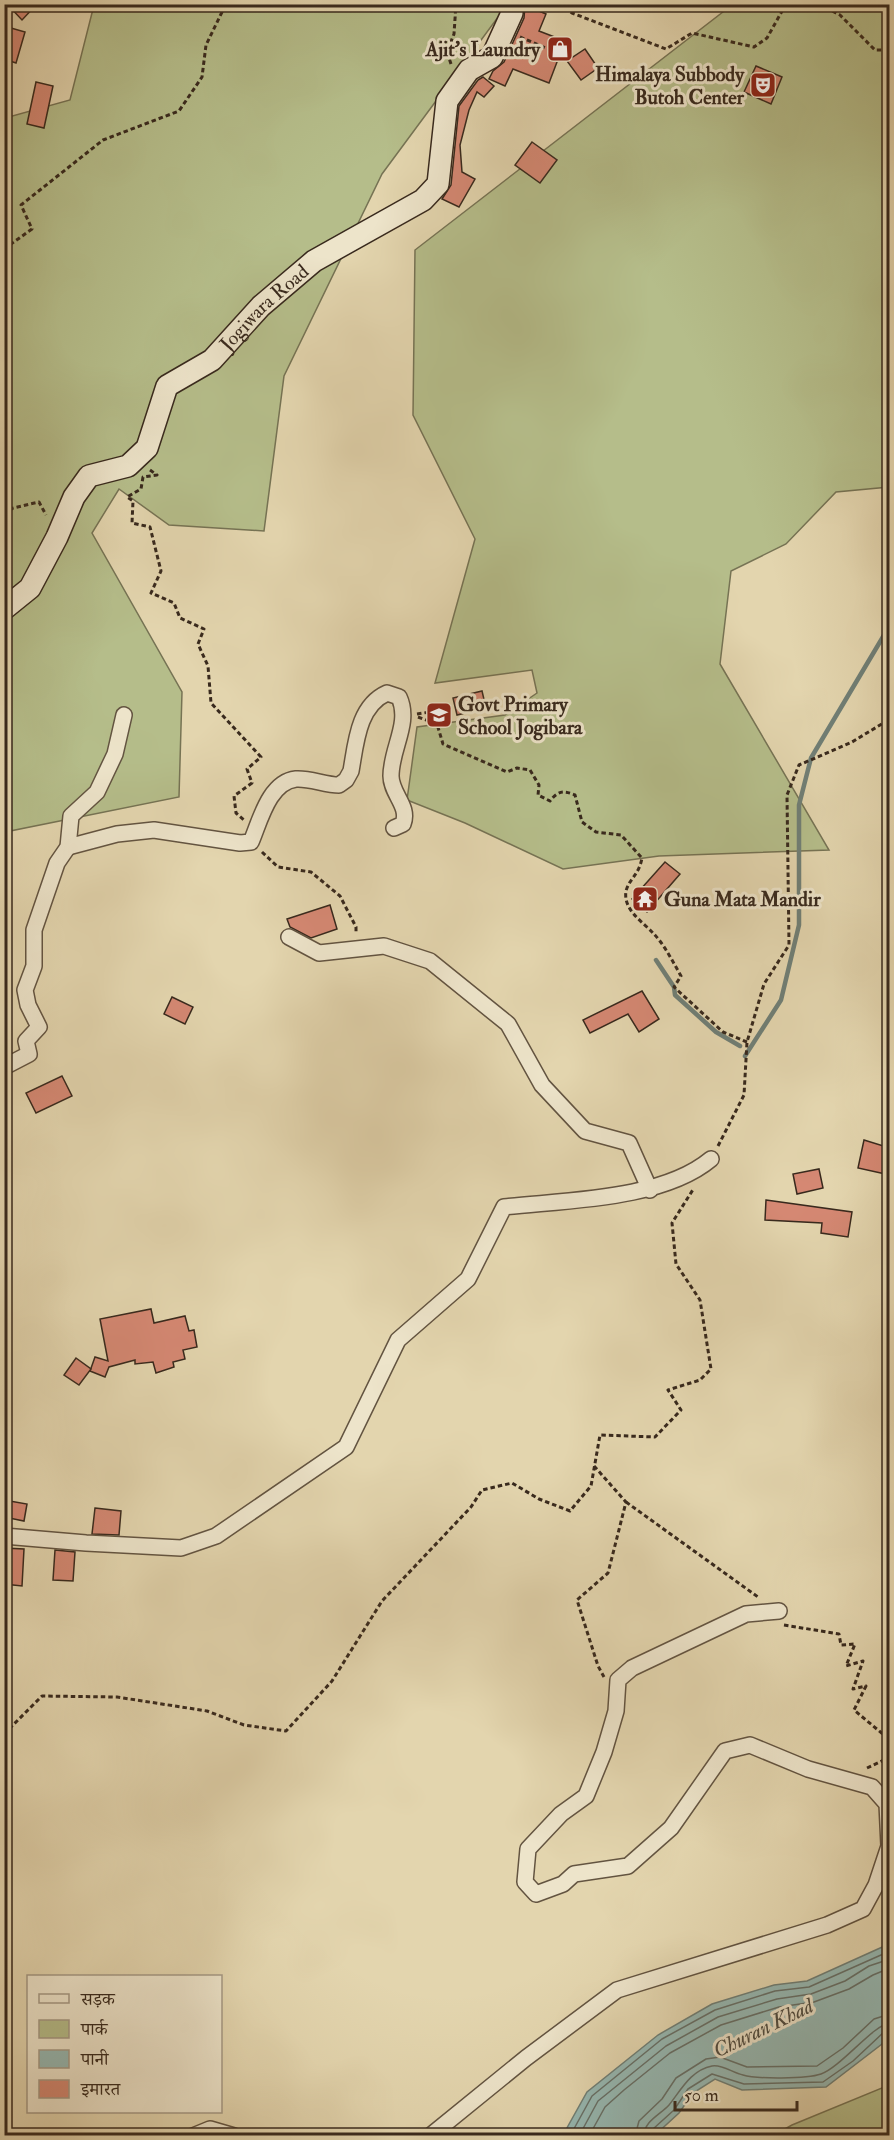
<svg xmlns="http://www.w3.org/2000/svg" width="894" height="2140" viewBox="0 0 894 2140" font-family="'IM FELL Double Pica','Noto Serif Devanagari',serif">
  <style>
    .green { fill: #b5bd8a; stroke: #767354; stroke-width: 1.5 }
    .water { fill: #96b8b2; stroke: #707f76; stroke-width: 1.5 }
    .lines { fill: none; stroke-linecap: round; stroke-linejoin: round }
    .shore { stroke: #677068; stroke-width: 1.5 }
    .stream { stroke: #707f76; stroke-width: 4.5 }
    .building { fill: #d58873; stroke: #38291d; stroke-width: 1.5 }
    .street-casing { stroke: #635441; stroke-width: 18 }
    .secondary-casing { stroke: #38291d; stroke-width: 24 }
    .path { stroke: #38291d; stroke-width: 3; stroke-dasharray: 4.5 3; stroke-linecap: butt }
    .street { stroke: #ede4ca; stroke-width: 15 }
    .secondary { stroke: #ede4ca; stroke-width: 21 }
    .labels { text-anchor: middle; stroke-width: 6; stroke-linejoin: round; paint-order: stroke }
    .poi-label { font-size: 20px; font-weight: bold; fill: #38291d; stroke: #ede4ca; text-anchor: end }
    .street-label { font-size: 20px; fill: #38291d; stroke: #ede4ca }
    .water-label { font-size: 21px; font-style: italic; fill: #504d42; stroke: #ede4ca }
  </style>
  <rect width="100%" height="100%" fill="#e3d5ae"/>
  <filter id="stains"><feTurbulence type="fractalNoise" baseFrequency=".00333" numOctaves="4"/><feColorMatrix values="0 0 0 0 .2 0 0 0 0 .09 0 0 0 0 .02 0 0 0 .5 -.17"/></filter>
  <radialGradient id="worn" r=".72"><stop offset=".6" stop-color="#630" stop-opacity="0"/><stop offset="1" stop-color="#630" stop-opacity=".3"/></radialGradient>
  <g class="green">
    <polygon points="94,5 507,5 382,174 284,376 264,531 169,525 119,489 92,533 182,692 179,797 5,832 5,118 70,100"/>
    <polygon points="732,5 889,5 889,487 836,492 786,544 731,571 720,664 829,850 659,856 563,869 465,823 407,800 417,727 505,715 537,693 532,670 435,683 475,539 413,415 415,250"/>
    <polygon points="889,2085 889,2135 774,2135 792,2125"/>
  </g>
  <polygon class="water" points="889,1944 889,2033 882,2044 826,2087 742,2090 715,2079 693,2093 679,2113 655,2135 563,2135 587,2092 658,2035 712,2004 774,1985 807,1981"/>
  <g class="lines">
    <g class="shore">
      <polyline points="570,2136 592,2096 662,2039 715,2010 775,1991 809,1987 890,1951"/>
      <polyline points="579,2136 598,2101 666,2046 718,2017 777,1999 811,1994 845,1981 869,1966 890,1959"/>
      <polyline points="589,2136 605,2107 624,2090 670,2053 721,2025 779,2007 814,2002 849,1989 873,1975 890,1968"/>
      <polyline points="635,2136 639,2121 662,2099 676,2078 706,2059 720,2057 747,2067 817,2066 843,2048 874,2019 890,2014"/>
      <path d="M644,2136C644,2121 660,2115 669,2105C681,2090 691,2070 712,2066C722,2064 733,2073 743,2075C756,2079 807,2079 821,2074C841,2067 874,2024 890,2023"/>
      <polyline points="651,2136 653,2129 674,2110 688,2089 712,2074 744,2084 823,2082 853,2061 884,2032 890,2031"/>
    </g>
    <g class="stream">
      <polyline points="656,960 674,987 675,995 716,1032 740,1046"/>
      <polyline points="745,1056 781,1000 799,925 799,805 811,758 890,625"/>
    </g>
  </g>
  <g class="building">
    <polygon points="7,4 37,4 22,20"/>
    <polygon points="525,5 546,14 539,31 565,41 549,83 513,69 505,86 489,79 493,71 504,62 524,18"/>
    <polygon points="4,26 25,32 16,63 4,59"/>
    <polygon points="585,49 598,68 581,80 567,61"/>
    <polygon points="756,66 782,77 771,104 744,92"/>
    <polygon points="483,77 494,86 484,97 477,92 469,110 460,145 462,172 475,179 459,207 442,199 451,185 459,106 478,80"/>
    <polygon points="36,82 53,86 44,128 27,124"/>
    <polygon points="532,142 557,160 540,183 515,165"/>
    <polygon points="482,691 486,708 457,715 453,698"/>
    <polygon points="665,862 680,874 647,912 632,899"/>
    <polygon points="330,905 337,929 311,938 290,927 287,919"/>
    <polygon points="642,991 659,1019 639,1032 628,1014 590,1033 583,1020"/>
    <polygon points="172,997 193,1007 185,1024 164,1014"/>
    <polygon points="62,1076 72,1096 36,1113 26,1093"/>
    <polygon points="864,1140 890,1148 890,1175 858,1168"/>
    <polygon points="819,1169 823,1188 797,1194 793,1174"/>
    <polygon points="766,1200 852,1212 848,1237 821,1233 822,1223 765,1220"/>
    <polygon points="151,1309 154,1323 185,1316 189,1331 194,1330 197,1347 183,1350 185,1359 173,1362 174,1367 156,1373 153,1362 135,1364 135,1360 109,1367 105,1377 90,1371 95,1357 108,1361 100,1319"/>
    <polygon points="76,1358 91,1369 79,1385 64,1375"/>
    <polygon points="4,1500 27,1504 24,1521 4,1517"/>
    <polygon points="95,1508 121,1511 119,1535 92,1534"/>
    <polygon points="4,1548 24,1549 22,1586 4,1584"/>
    <polygon points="55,1550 75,1552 73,1581 53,1580"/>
  </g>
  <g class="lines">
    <defs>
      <g id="street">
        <path d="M68,847L117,834L154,830L240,843L251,842C260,821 269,782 296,779C310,778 325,785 339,785L346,780L351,771C356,743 358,706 387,693L399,697C411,723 391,748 391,776C391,794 410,806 403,824L394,828"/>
        <polyline points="289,937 319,953 384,946 430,961 508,1024 542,1085 585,1131 629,1143 650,1190"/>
        <polyline points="4,1067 29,1054 26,1041 39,1027 28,1005 25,990 34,966 34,930 57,863 68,847 71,816 97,792 115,754 124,715"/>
        <path d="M4,1536L86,1543L181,1548L216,1536L346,1447L398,1340L468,1279L504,1207C566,1200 662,1200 711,1159"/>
        <polyline points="193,2136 210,2129 234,2136"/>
        <polyline points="430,2136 526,2058 617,1990 827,1925 863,1909 876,1885 889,1846 887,1804 872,1787 808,1769 750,1745 725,1751 671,1828 628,1866 574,1874 563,1884 536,1894 525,1882 528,1849 561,1814 586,1796 604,1752 616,1711 618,1680 632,1668 746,1614 779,1611"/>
      </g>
      <g id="secondary">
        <path id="s1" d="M4,609L30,588L57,537L74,497L89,476L128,466L147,448L167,386L212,360L261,306L314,261L423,200L438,184L447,101L469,70L492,57L512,13V4"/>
      </g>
    </defs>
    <use href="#street" class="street-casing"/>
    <use href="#secondary" class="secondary-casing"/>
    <g class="path">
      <polyline points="558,4 572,13 666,49 692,33 754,47 767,38 786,4"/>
      <polyline points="819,4 840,15 875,50 890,50"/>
      <polyline points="520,37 562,55"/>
      <polyline points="451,64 447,52 454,34 456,4"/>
      <polyline points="4,249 32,229 21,205 103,140 179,111 202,77 206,45 222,12 221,4"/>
      <polyline points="150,470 157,475 143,477 141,489 127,497 133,501 132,523 150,527 161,571 151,593 174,603 180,618 204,629 198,644 208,666 211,703 261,757 247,769 252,783 234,796 236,813 244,820"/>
      <polyline points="4,515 13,508 39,502 46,515"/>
      <polyline points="417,714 450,709"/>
      <path d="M418,717L437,724L443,744L507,772L517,768L530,770L539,785L538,795L550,801C558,791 563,790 575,795L582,822L596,832L621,835L642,858C639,875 629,879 626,891C623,910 642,921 653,933C664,944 673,962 681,976L674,987L723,1032L747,1042"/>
      <polyline points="262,852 278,867 311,872 340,896 356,927 356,934"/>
      <polyline points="718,1146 744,1095 747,1042 764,984 789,945 787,795 799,765 852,742 890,719"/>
      <polyline points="594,1466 626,1502 608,1573 577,1600 598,1666 604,1677"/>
      <polyline points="626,1502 758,1597"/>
      <polyline points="784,1625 839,1634 841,1645 855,1644 846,1666 863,1661 853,1689 866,1686 854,1710 890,1740"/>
      <polyline points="4,1734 42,1696 117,1697 207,1711 244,1725 286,1731 332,1681 382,1601 471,1507 482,1490 512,1483 539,1499 570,1511 591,1486 600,1435 655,1437 681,1410 668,1390 700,1380 711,1369 700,1300 676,1264 672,1223 694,1188"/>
      <polyline points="867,1768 886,1759 890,1744"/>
    </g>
    <use href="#street" class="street"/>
    <use href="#secondary" class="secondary"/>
  </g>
  <defs>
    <symbol id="shop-square" viewBox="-11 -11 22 22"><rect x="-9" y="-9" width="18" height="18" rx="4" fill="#8f2418" stroke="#ede4ca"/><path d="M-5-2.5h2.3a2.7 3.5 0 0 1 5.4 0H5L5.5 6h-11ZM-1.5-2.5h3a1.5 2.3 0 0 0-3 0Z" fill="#fff"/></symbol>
    <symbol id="theatre-square" viewBox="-11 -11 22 22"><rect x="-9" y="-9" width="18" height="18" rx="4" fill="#8f2418" stroke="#ede4ca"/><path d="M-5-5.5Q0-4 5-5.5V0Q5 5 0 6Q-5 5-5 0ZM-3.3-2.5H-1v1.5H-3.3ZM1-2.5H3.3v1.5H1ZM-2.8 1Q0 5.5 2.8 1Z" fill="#fff"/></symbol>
    <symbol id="school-square" viewBox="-11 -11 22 22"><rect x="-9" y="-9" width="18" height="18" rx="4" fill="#8f2418" stroke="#ede4ca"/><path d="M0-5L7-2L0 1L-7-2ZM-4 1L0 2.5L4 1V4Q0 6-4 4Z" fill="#fff"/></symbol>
    <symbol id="temple-square" viewBox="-11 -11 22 22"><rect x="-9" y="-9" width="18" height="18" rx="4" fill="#8f2418" stroke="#ede4ca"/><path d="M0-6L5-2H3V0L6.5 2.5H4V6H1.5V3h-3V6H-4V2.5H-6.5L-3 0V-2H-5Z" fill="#fff"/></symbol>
  </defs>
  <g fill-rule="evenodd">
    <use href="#shop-square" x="545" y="34" width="30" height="30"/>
    <use href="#theatre-square" x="748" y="70" width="30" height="30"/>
    <use href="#school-square" x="424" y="700" width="30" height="30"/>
    <use href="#temple-square" x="630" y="884" width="30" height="30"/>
  </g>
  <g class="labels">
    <g class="poi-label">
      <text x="540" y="56">Ajit's Laundry</text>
      <text x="744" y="81">Himalaya Subbody<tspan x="744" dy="23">Butoh Center</tspan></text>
      <text x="458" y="711" text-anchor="start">Govt Primary<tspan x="458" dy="23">School Jogibara</tspan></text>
      <text x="664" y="906" text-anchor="start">Guna Mata Mandir</text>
    </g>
    <g class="street-label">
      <text dy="7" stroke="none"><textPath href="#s1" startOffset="418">Jogiwara Road</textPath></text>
    </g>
    <g class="water-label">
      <text transform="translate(763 2028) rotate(-26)" y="7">Churan Khad</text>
    </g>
  </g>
  <rect width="894" height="2140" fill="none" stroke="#e3d5ae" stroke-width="24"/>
  <rect x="6" y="6" width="882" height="2128" fill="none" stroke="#38291d" stroke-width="3"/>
  <rect x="12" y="12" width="870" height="2116" fill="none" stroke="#38291d" stroke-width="1.5"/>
  <rect x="27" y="1975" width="195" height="138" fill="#ede4ca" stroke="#a59985" stroke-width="1.5"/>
  <rect x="39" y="1994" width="30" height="9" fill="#ede4ca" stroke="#a59985" stroke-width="1.5"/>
  <text x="81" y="2005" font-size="18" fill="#38291d">सड़क</text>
  <rect x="39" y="2020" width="30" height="18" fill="#b5bd8a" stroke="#a59985" stroke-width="1.5"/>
  <text x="81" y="2035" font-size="18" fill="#38291d">पार्क</text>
  <rect x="39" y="2050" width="30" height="18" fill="#96b8b2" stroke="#a59985" stroke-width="1.5"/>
  <text x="81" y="2065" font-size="18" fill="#38291d">पानी</text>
  <rect x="39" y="2080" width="30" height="18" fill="#d58873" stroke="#a59985" stroke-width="1.5"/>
  <text x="81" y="2095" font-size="18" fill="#38291d">इमारत</text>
  <path d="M675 2101v9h122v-9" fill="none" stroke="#38291d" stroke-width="3"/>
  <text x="684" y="2101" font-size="18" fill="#38291d" stroke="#ede4ca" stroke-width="4.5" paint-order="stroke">50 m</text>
  <rect width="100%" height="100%" filter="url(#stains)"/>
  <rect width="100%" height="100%" fill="url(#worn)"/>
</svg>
